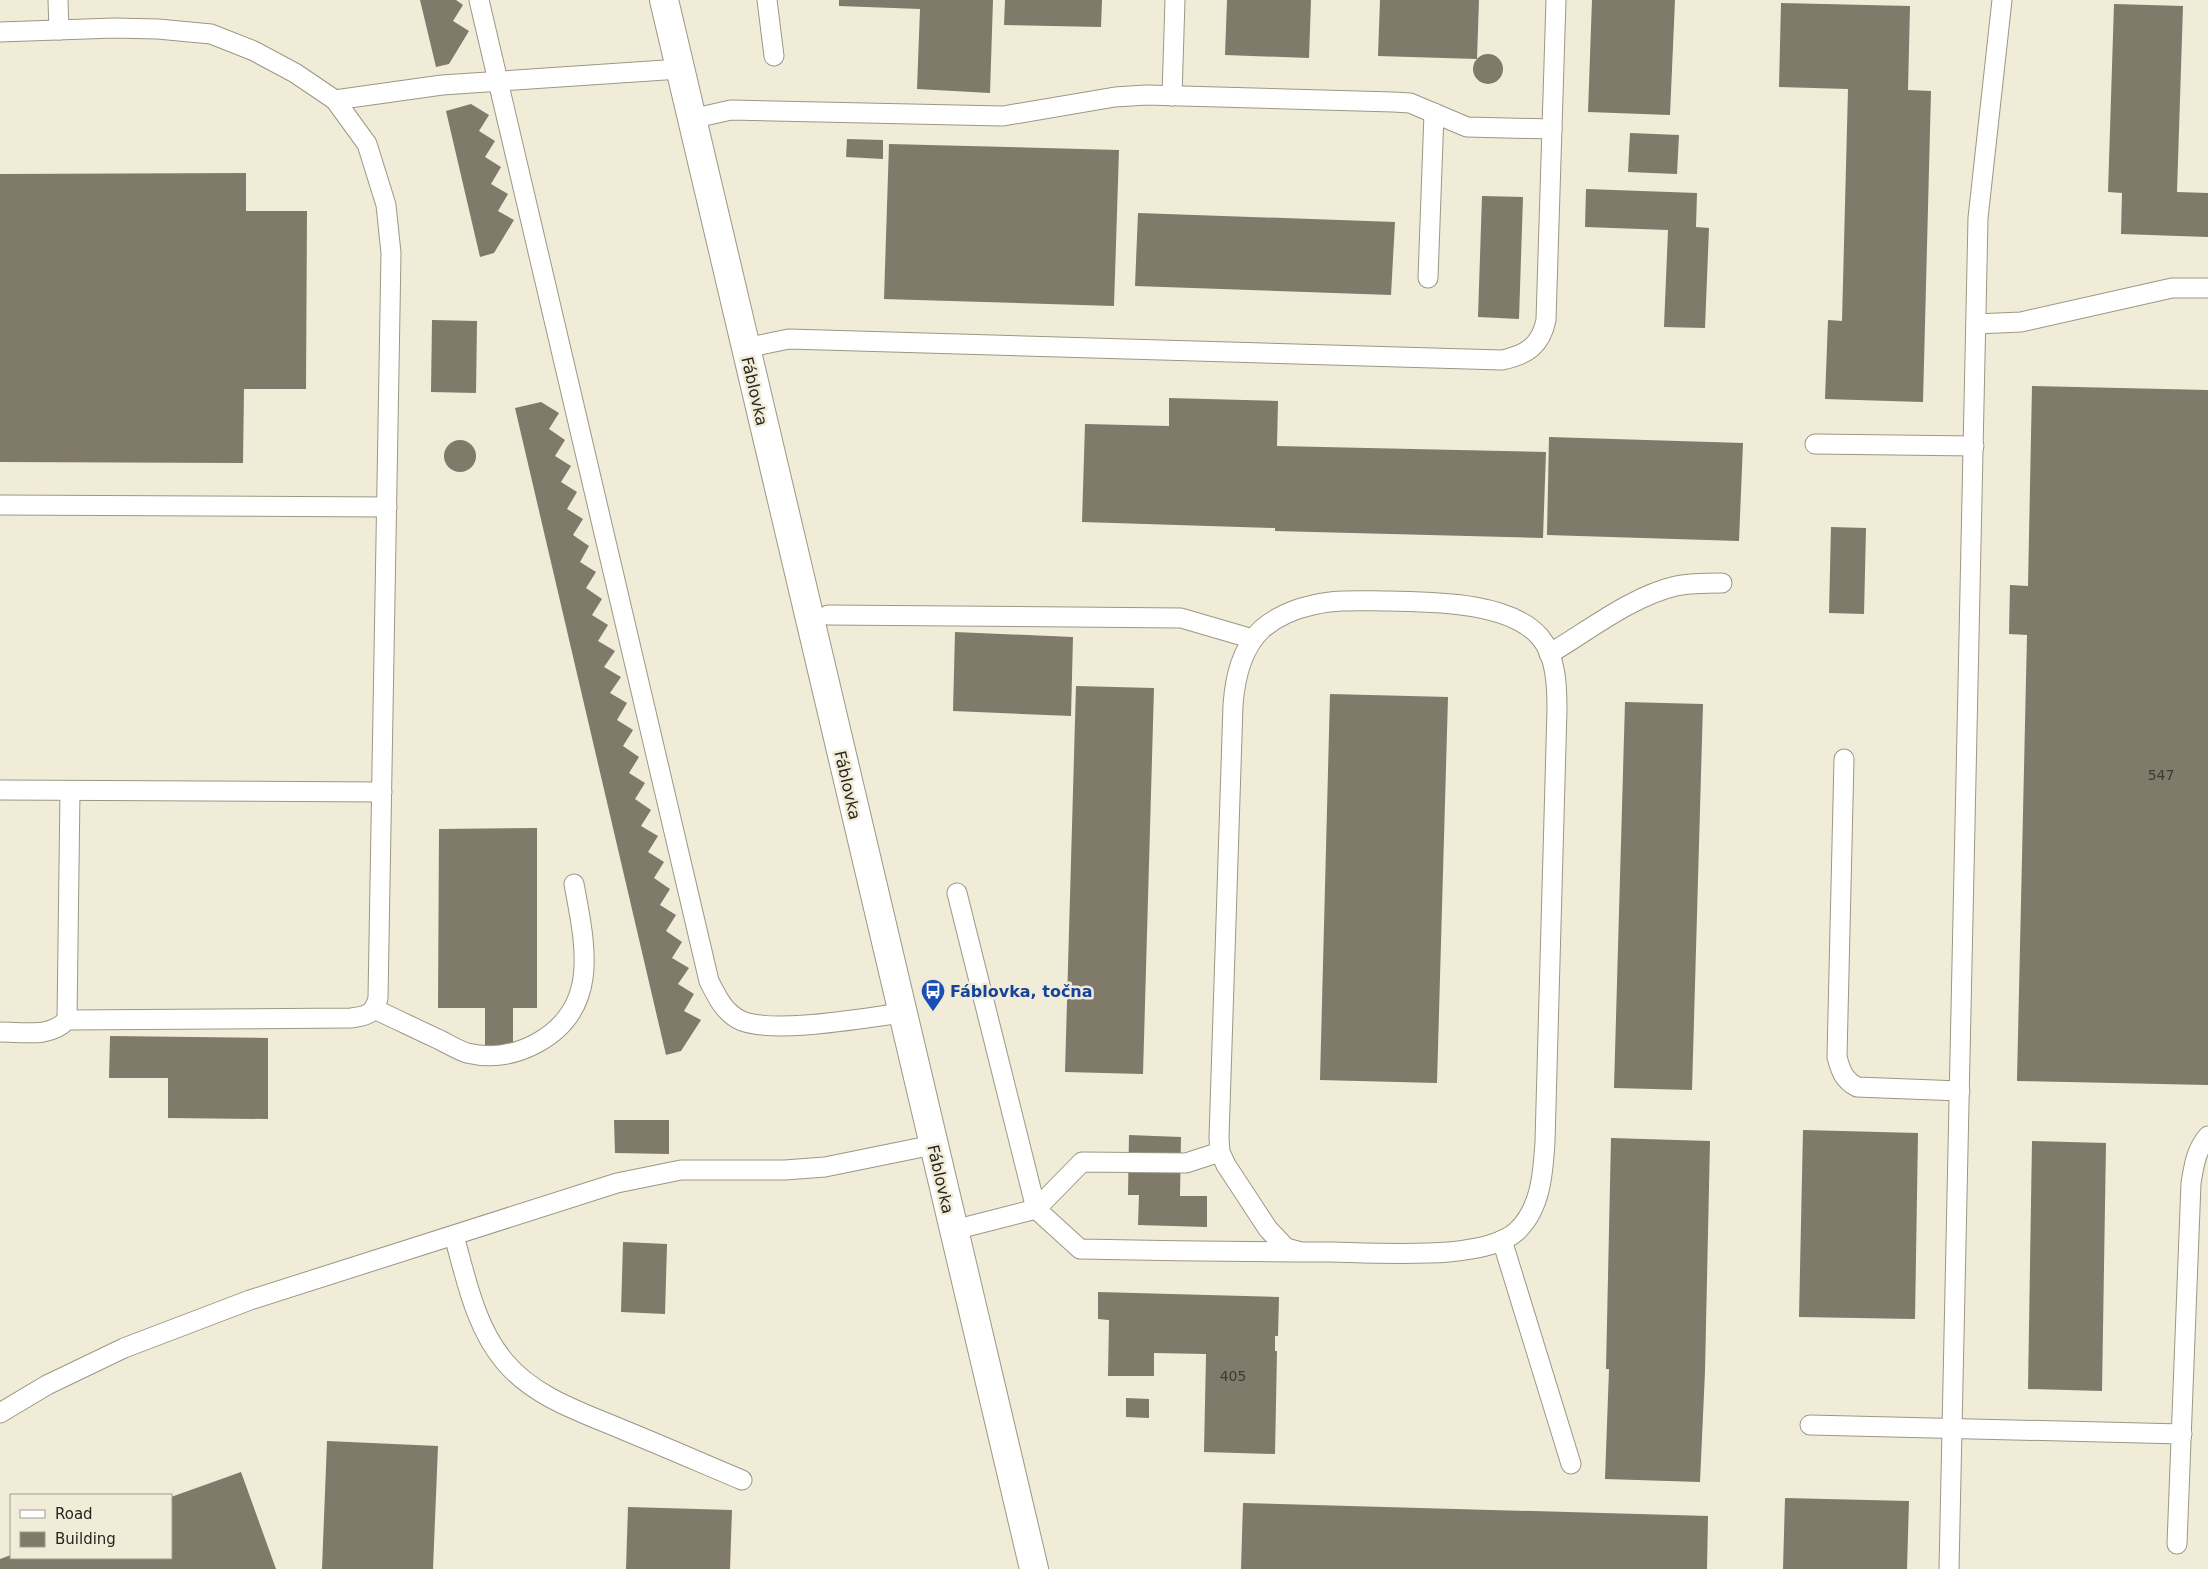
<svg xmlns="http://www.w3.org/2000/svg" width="2208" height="1569" viewBox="0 0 2208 1569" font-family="'DejaVu Sans',sans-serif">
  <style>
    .building { fill: #7f7a69 }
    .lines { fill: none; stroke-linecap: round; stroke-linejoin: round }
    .lane-casing { stroke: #9c9785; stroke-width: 21 }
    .street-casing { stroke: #9c9785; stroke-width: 30 }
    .lane { stroke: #fff; stroke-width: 19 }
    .street { stroke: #fff; stroke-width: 28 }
    .labels { text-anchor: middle; stroke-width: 5; stroke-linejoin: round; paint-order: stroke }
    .number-label { font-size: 14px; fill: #3d3a30 }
    .street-label { font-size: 16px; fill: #27251d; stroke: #f1ecd8 }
    .transit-label { font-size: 16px; font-weight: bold; fill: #164399; stroke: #f1ecd8; text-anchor: start }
  </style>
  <rect width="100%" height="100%" fill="#f1ecd8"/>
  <g class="building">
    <polygon points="420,0 456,0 463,5 453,21 469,31 449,64 436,67"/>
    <polygon points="839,0 993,0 990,93 917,89 920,9 839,6"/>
    <polygon points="1005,0 1102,0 1101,27 1004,25"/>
    <polygon points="1227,0 1311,0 1309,58 1225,55"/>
    <polygon points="1380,0 1479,0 1477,59 1378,56"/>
    <polygon points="1592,0 1675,0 1670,115 1588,112"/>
    <polygon points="1781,3 1910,6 1908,90 1931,91 1923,402 1825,399 1828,320 1842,321 1848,89 1779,87"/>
    <polygon points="2114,4 2183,6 2177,192 2208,193 2208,237 2121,234 2122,193 2108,192"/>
    <circle cx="1488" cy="69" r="15"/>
    <polygon points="471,104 489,115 479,131 495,141 485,157 501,167 491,184 508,194 498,211 514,220 494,253 480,257 446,111"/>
    <polygon points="1630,133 1679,135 1677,174 1628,172"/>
    <polygon points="847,139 883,140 883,159 846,157"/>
    <polygon points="889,144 1119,150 1114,306 884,299"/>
    <polygon points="246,173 246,211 307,211 306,389 244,389 243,463 0,462 0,174"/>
    <polygon points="1586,189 1697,193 1696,227 1709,228 1705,328 1664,327 1668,230 1585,227"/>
    <polygon points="1482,196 1523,197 1519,319 1478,317"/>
    <polygon points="1138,213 1395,222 1391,295 1135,286"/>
    <polygon points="432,320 477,321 476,393 431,392"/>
    <polygon points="2032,386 2208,390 2208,1085 2017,1081 2027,635 2009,634 2010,585 2028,586"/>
    <polygon points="1169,398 1278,401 1277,446 1546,452 1543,538 1275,531 1275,528 1082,522 1085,424 1169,426"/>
    <polygon points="541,402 559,413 549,429 565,440 555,456 571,466 561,482 577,492 567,509 583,519 573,535 589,546 580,562 596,572 586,588 602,599 592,615 608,625 598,641 615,651 604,667 621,677 610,693 627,703 617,720 633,730 623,746 639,757 629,773 645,783 635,799 651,810 641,826 658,836 648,852 664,862 654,878 670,889 660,905 676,915 666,931 682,942 672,958 689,968 678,984 694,994 684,1011 701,1020 681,1051 666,1055 515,408"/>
    <polygon points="1549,437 1743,443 1739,541 1547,535"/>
    <circle cx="460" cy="456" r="16"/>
    <polygon points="1831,527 1866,528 1864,614 1829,613"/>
    <polygon points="955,632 1073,637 1071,716 953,711"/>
    <polygon points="1076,686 1154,688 1143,1074 1065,1072"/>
    <polygon points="1330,694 1448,697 1437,1083 1320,1080"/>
    <polygon points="1625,702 1703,704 1692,1090 1614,1088"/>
    <polygon points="537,828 537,1008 513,1008 513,1046 485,1045 485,1008 438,1008 439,829"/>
    <polygon points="110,1036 268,1038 268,1119 168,1118 168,1078 109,1078"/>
    <polygon points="614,1120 669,1120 669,1154 615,1153"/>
    <polygon points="1803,1130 1918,1133 1915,1319 1799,1317"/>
    <polygon points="1129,1135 1181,1137 1180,1196 1207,1196 1207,1227 1138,1225 1139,1195 1128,1195"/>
    <polygon points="1611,1138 1710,1141 1705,1371 1700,1482 1605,1479 1609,1369 1606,1369"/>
    <polygon points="2032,1141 2106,1143 2102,1391 2028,1389"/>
    <polygon points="623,1242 667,1244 665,1314 621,1312"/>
    <polygon points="1098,1292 1279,1297 1278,1336 1275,1336 1275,1351 1277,1351 1275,1454 1204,1452 1206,1354 1154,1353 1154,1376 1108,1376 1109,1320 1098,1319"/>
    <polygon points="1126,1398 1149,1399 1149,1418 1126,1417"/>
    <polygon points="327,1441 438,1446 433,1569 322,1569"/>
    <polygon points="241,1472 276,1569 0,1569 0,1559 11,1555 11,1558 171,1558 171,1497"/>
    <polygon points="1785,1498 1909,1501 1907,1569 1783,1569"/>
    <polygon points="1243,1503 1708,1516 1707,1569 1241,1569"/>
    <polygon points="628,1507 732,1510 730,1569 626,1569"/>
  </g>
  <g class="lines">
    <defs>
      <g id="lane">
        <polyline points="58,0 59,30"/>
        <path d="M479,0L709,981C717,997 725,1014 742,1021C776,1034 863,1018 902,1013"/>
        <polyline points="767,0 774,56"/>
        <path d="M0,32L114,28L158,29L211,34L254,51L295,73L335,100L367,144L386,205L391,253L378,998C374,1014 367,1016 351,1018L67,1020C50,1038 23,1032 0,1032"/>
        <polyline points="1172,96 1175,0"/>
        <polyline points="335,100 442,85 680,69"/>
        <polyline points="691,119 731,110 1003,116 1115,97 1146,95 1393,102 1410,103 1467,127 1552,129"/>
        <polyline points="1428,278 1434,113"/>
        <polyline points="1976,324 2021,322 2172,288 2208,288"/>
        <path d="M745,348L789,339L1502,360C1527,355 1541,345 1546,320L1556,0"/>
        <polyline points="1815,444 1974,446"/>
        <polyline points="0,505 387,507"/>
        <polyline points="828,615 1181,618 1253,639"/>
        <path d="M1549,654C1588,631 1632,596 1676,586C1691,583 1707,583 1722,583"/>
        <path d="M1844,759L1837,1057C1841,1072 1844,1080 1857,1087L1960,1091"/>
        <polyline points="0,790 382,792"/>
        <path d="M374,1009C396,1019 418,1030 440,1040C448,1044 458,1050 467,1053C492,1059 515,1055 537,1043C601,1008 585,944 574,884"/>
        <polyline points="67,1020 70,791"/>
        <path d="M1220,1152L1186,1163L1082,1162L1036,1209L1080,1249C1164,1251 1248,1252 1331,1252C1370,1253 1410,1255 1449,1252C1470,1250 1501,1246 1517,1231C1541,1208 1543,1173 1545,1142L1557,709C1557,685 1556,656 1540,637C1509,601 1431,602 1388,601C1363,601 1337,599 1313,605C1294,609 1276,617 1262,629C1241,649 1235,678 1233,705L1219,1138L1220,1152L1226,1165L1268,1229L1286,1248L1301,1252"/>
        <polyline points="954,1230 1036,1209 957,893"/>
        <path d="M454,1236C466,1278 475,1327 505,1362C535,1398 584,1413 626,1431C665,1447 704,1464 742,1480"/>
        <polyline points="1502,1240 1571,1464"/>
        <polyline points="0,1413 47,1385 124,1348 250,1300 617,1183 681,1170 785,1170 825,1167 933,1145"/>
        <polyline points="1810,1425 2182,1434"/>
        <path d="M2177,1544L2191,1183C2194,1165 2196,1150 2208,1136"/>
        <polyline points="1949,1569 1978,218 2002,0"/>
      </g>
      <polyline id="street" points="664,0 1034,1569"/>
    </defs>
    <use href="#lane" class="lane-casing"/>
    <use href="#street" class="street-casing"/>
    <use href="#lane" class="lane"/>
    <use href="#street" class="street"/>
  </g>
  <defs>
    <symbol id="bus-pin" viewBox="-11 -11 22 30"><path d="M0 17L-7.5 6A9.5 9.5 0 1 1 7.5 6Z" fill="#1a4fb4" stroke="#f1ecd8"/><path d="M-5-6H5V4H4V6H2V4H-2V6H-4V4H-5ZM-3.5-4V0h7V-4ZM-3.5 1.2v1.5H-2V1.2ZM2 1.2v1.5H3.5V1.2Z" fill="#fff"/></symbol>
  </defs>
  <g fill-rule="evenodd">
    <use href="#bus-pin" x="919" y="977" width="28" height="38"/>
  </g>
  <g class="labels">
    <g class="number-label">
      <text x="2161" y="780">547</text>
      <text x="1233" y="1381">405</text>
    </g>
    <g class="street-label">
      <text transform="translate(755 391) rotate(77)" y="6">Fáblovka</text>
      <text transform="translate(848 785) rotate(77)" y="6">Fáblovka</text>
      <text transform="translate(941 1179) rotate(77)" y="6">Fáblovka</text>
    </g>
    <g class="transit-label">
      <text x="950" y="997">Fáblovka, točna</text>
    </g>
  </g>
  <rect x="10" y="1494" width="162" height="65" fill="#f1ecd8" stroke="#a09c8d"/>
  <rect x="20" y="1510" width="25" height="8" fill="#ffffff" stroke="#a09c8d"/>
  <text x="55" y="1519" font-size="15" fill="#27251d">Road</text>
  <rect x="20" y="1532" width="25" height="15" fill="#7f7a69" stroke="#a09c8d"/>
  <text x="55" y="1544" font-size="15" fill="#27251d">Building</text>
</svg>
